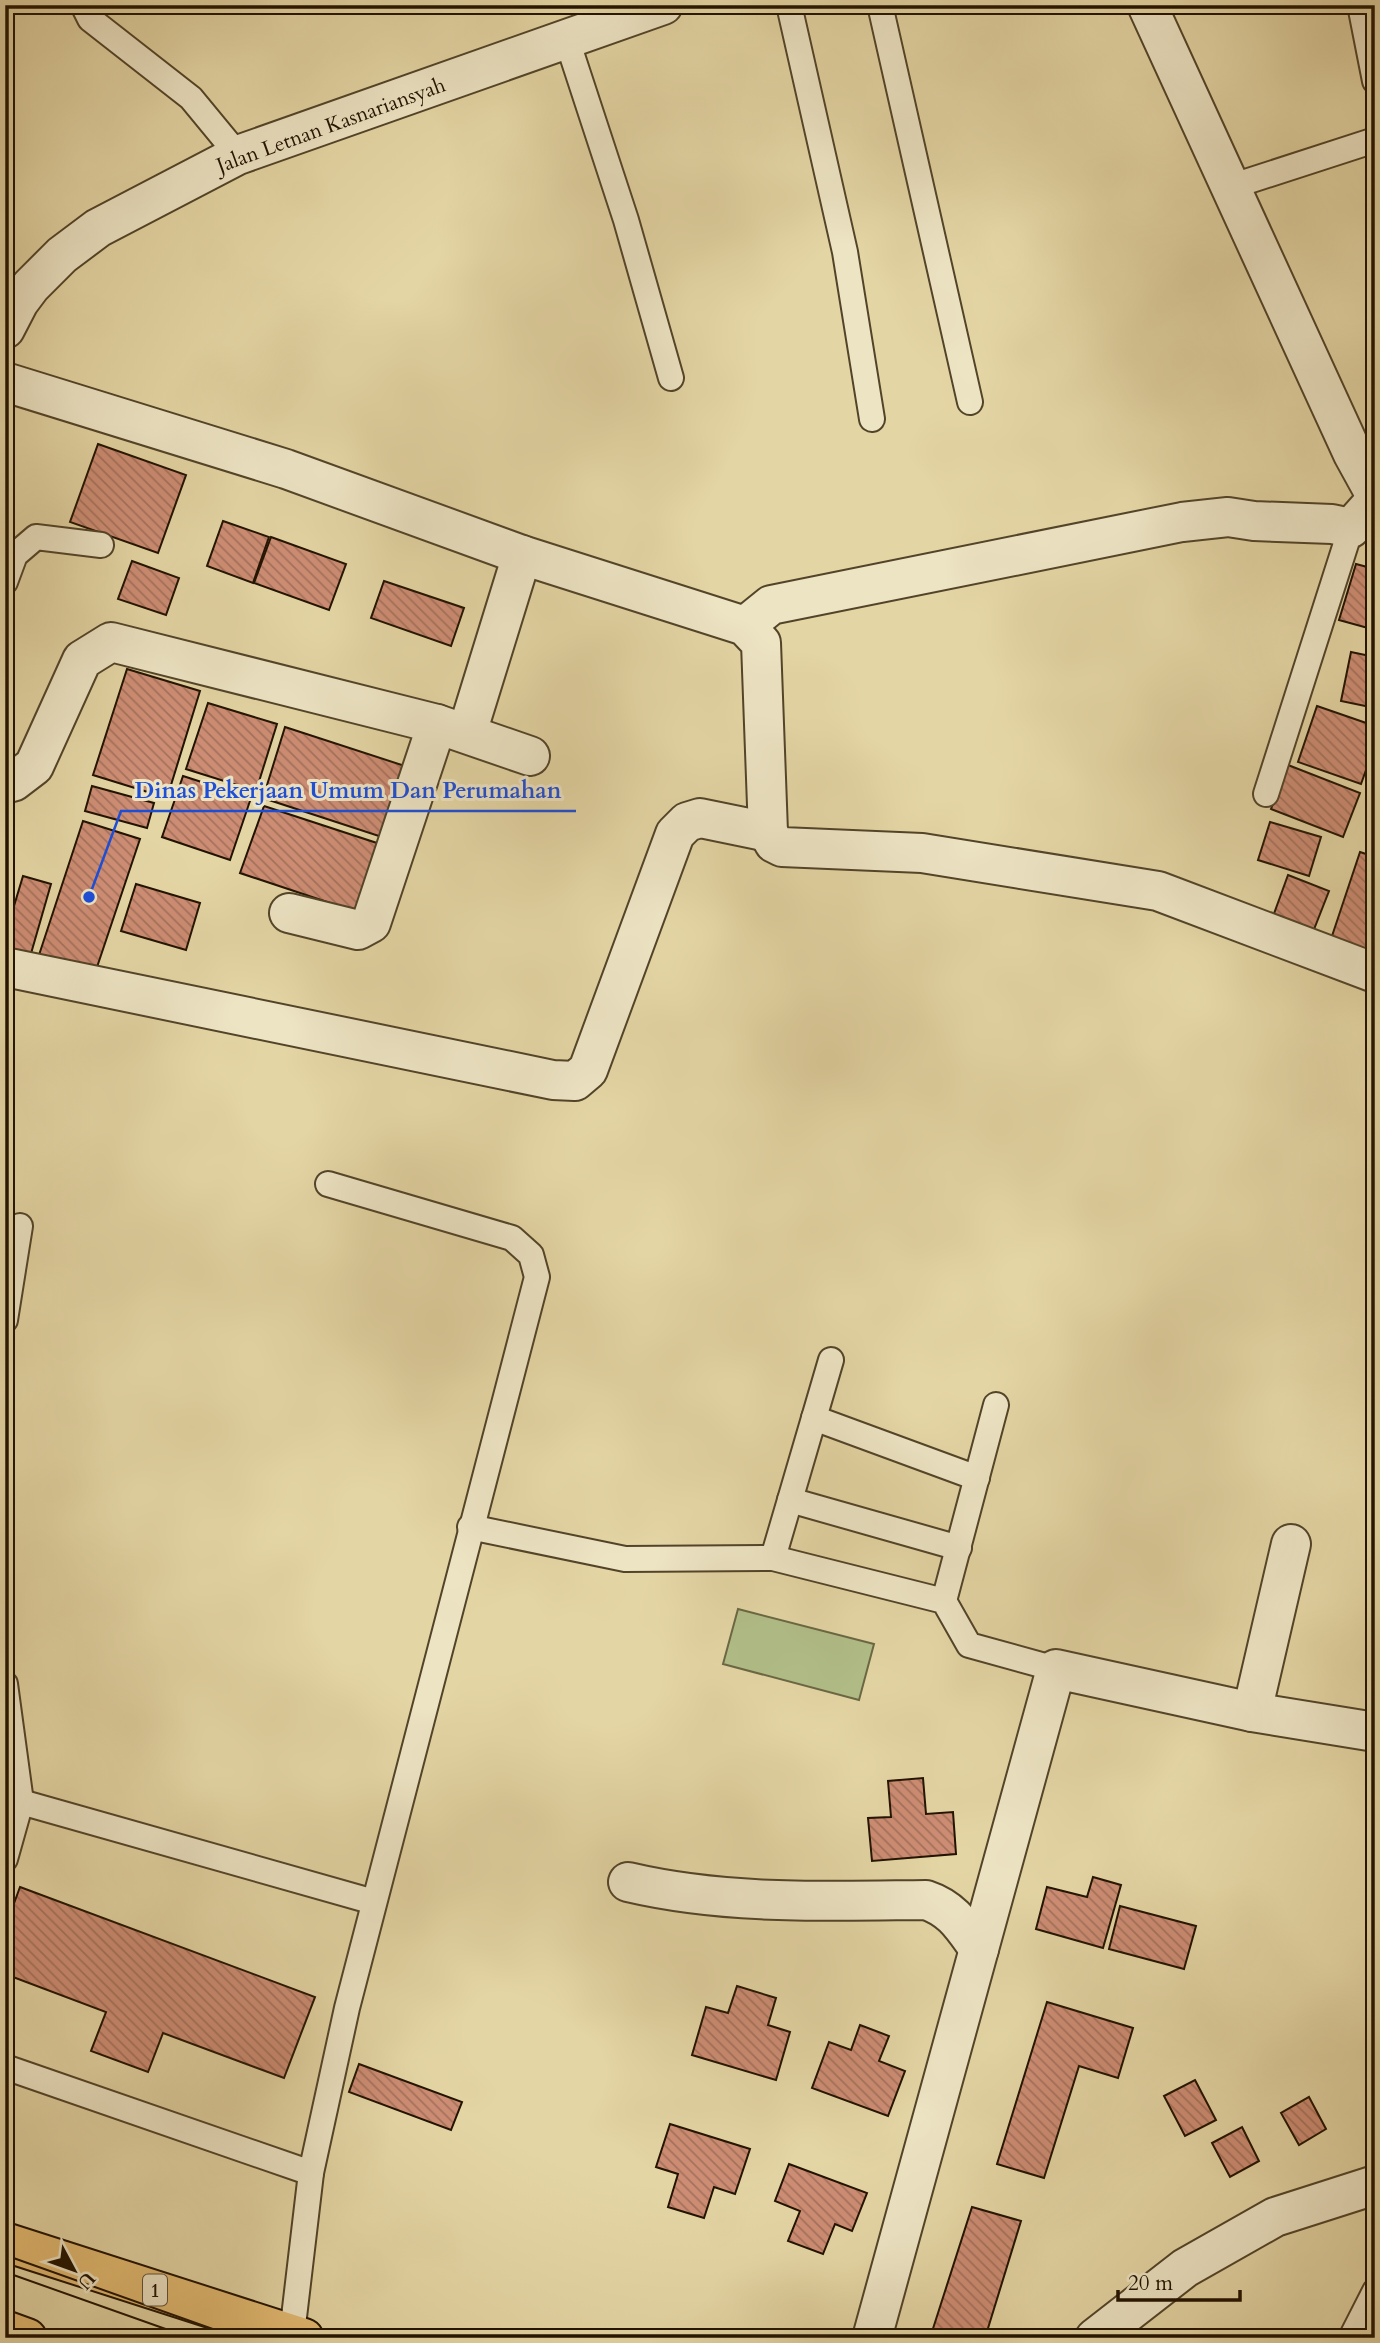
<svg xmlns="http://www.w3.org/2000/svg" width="1380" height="2343" viewBox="0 0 1380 2343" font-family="Cardo,serif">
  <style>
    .grass { fill: #b1be88; stroke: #6a6844; stroke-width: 2 }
    .building { fill: url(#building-back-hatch); stroke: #221300; stroke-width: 2 }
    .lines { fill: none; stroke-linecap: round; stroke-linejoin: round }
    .lane-casing { stroke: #524429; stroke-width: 28 }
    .street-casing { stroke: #524429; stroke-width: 42 }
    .highway-casing { stroke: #221300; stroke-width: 42 }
    .lane { stroke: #ede4c4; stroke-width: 24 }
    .street { stroke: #ede4c4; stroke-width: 38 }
    .highway { stroke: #e2ba72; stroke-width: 38 }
    .tram { stroke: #221300; stroke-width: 2 }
    .labels { text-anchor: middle; stroke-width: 6; stroke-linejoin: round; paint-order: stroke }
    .shield { fill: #ede4c4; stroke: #5f523b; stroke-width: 2 }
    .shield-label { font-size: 19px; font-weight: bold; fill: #221300 }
    .street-label { font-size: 21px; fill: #221300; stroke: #ede4c4 }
    .leader { fill: none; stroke: #1d4ed8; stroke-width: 2.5 }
    .callout-dot { fill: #1d4ed8; stroke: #ede4c4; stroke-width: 2.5 }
    .callout-label { font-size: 23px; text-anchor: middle; font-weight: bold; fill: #1d4ed8; stroke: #ede4c4; stroke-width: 6; stroke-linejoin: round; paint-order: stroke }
  </style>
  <defs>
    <pattern id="building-back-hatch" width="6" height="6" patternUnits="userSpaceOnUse" patternTransform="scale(1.75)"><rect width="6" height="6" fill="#cd8d74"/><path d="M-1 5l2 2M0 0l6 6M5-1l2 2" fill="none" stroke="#a6725d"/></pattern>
  </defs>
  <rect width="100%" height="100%" fill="#e4d5a4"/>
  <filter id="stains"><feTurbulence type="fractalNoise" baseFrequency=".00286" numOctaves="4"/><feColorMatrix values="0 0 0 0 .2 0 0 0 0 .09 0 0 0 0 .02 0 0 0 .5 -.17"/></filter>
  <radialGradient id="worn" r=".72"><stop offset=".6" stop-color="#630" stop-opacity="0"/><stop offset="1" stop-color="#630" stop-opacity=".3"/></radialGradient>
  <polygon class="grass" points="738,1609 874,1644 859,1700 723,1664"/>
  <g class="building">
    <polygon points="98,444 186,475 158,553 70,522"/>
    <polygon points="223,521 269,537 253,583 207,566"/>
    <polygon points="271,537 346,564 329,610 254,583"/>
    <polygon points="132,561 179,578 166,615 118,599"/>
    <polygon points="1356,564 1375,569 1375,630 1339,620"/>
    <polygon points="384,581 464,608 451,646 371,618"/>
    <polygon points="1351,652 1375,657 1375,708 1341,701"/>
    <polygon points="127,669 200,691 167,798 93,775"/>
    <polygon points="208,703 277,724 256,791 186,769"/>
    <polygon points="1317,706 1375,726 1375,745 1361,784 1298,762"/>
    <polygon points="285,727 411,768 388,839 263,798"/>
    <polygon points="1288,765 1360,793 1343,837 1271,809"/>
    <polygon points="183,776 251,798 230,860 162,837"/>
    <polygon points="92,786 154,803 147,828 85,811"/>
    <polygon points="264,806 386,846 363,914 240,873"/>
    <polygon points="83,821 140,839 95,973 39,955"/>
    <polygon points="1270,822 1321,837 1309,876 1258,860"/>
    <polygon points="1360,852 1375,857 1375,963 1328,948"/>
    <polygon points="1288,875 1329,891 1311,937 1271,922"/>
    <polygon points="23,876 51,884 28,964 5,957 5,936"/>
    <polygon points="136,884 200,903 186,950 121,931"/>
    <polygon points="923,1778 926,1814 953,1812 956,1854 872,1861 868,1818 891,1817 888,1781"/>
    <polygon points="1093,1877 1121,1885 1103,1948 1036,1929 1047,1887 1087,1897"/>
    <polygon points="20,1887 315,1997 284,2078 163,2033 148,2072 91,2051 106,2012 5,1974 5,1928"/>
    <polygon points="1120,1906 1196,1926 1184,1969 1109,1949"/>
    <polygon points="737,1986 776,1998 768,2025 790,2032 776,2080 692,2055 706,2007 728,2013"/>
    <polygon points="1047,2002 1133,2028 1118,2078 1079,2066 1044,2178 997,2164"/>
    <polygon points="860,2025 889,2036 879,2061 905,2071 888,2116 812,2088 829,2042 851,2050"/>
    <polygon points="359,2064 462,2102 451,2130 349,2092"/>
    <polygon points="1195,2080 1216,2120 1185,2136 1164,2096"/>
    <polygon points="1309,2097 1326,2129 1299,2145 1281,2113"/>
    <polygon points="670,2124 750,2149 735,2194 714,2187 704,2218 668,2207 678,2174 656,2167"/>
    <polygon points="1242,2127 1259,2161 1230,2177 1212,2143"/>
    <polygon points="789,2164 867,2193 852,2231 835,2224 823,2254 788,2241 800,2211 775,2201"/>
    <polygon points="972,2207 1021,2221 985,2338 930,2338"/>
    <polygon points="902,2330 928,2338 900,2338"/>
  </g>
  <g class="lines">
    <defs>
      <g id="lane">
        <polyline points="83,5 90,19 191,98 238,155"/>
        <polyline points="789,5 845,252 872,419"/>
        <polyline points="880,5 970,402"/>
        <polyline points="1360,5 1375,81"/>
        <polyline points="567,40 626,220 671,378"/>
        <polyline points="1230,187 1375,140"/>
        <polyline points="5,582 15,555 36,537 101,545"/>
        <polyline points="1266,794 1351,528"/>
        <polyline points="5,1320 20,1226"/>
        <polyline points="814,1418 977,1478"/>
        <polyline points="790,1500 959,1548"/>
        <polyline points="470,1527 625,1559 773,1558 944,1601 969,1645 1056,1669"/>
        <polyline points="773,1558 831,1360"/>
        <polyline points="944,1601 996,1405"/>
        <polyline points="5,1684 21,1802 5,1859"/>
        <polyline points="21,1802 374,1902"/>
        <polyline points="5,2067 311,2173"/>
        <polyline points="292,2334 311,2173 347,2008 537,1277 531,1255 512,1238 328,1184"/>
        <polyline points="1351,2338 1375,2291"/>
      </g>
      <g id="street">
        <polyline points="1147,5 1353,454 1375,494"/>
        <polyline points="5,329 19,302 31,286 62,255 98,228 238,155 663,5"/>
        <polyline points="5,382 286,469 522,555 745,626 761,643 768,832 774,843 782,847 922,853 1158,891 1375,973"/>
        <polyline points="745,626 771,605 1182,522 1228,517 1254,521 1332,524 1351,528 1375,501"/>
        <polyline points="467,733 522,555"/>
        <polyline points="5,783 13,782 34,766 82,660 111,642 437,724 530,756"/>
        <polyline points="289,913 358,930 371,923 437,724"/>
        <polyline points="5,967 553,1080 575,1081 588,1070 675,834 687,822 700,818 768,832"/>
        <polyline points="1252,1712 1375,1732"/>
        <path d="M628,1882C726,1905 826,1901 926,1900C953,1909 963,1927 979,1949"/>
        <polyline points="872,2338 1056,1669 1252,1712 1291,1544"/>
        <polyline points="1095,2338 1185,2268 1275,2217 1375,2185"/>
      </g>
      <g id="highway">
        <polyline points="5,2242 304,2338"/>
        <polyline points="5,2330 27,2338"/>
      </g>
    </defs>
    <use href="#lane" class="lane-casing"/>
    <use href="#street" class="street-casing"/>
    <use href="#highway" class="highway-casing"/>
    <use href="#lane" class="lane"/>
    <use href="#street" class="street"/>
    <use href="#highway" class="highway"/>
    <g class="tram">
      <polyline points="5,2255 238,2338"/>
      <polyline points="5,2272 191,2338"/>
    </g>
  </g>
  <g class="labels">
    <rect class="shield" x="143" y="2274.5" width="24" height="31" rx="5"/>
    <g class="shield-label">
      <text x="155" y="2297">1</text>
    </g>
    <g class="street-label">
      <text transform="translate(331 125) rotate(-20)" y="7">Jalan Letnan Kasnariansyah</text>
    </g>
  </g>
  <path class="leader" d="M89 897L121 811H576"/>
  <circle class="callout-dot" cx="89" cy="897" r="7"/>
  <g class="callout-label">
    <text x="348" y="798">Dinas Pekerjaan Umum Dan Perumahan</text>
  </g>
  <rect width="1380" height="2343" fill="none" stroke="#e4d5a4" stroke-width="28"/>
  <rect x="7" y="7" width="1366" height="2329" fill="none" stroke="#221300" stroke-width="3.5"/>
  <rect x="14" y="14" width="1352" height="2315" fill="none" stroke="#221300" stroke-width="2"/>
  <g transform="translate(74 2270) rotate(131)" stroke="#ede4c4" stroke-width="5" paint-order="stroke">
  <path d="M0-5L12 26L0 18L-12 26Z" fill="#221300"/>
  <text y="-10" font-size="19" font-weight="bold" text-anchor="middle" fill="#221300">U</text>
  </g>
  <path d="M1118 2290v10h122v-10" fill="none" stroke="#221300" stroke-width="3.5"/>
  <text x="1128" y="2290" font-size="21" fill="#221300" stroke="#ede4c4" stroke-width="5" paint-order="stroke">20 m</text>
  <rect width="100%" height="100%" filter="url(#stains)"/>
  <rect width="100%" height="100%" fill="url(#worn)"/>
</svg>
